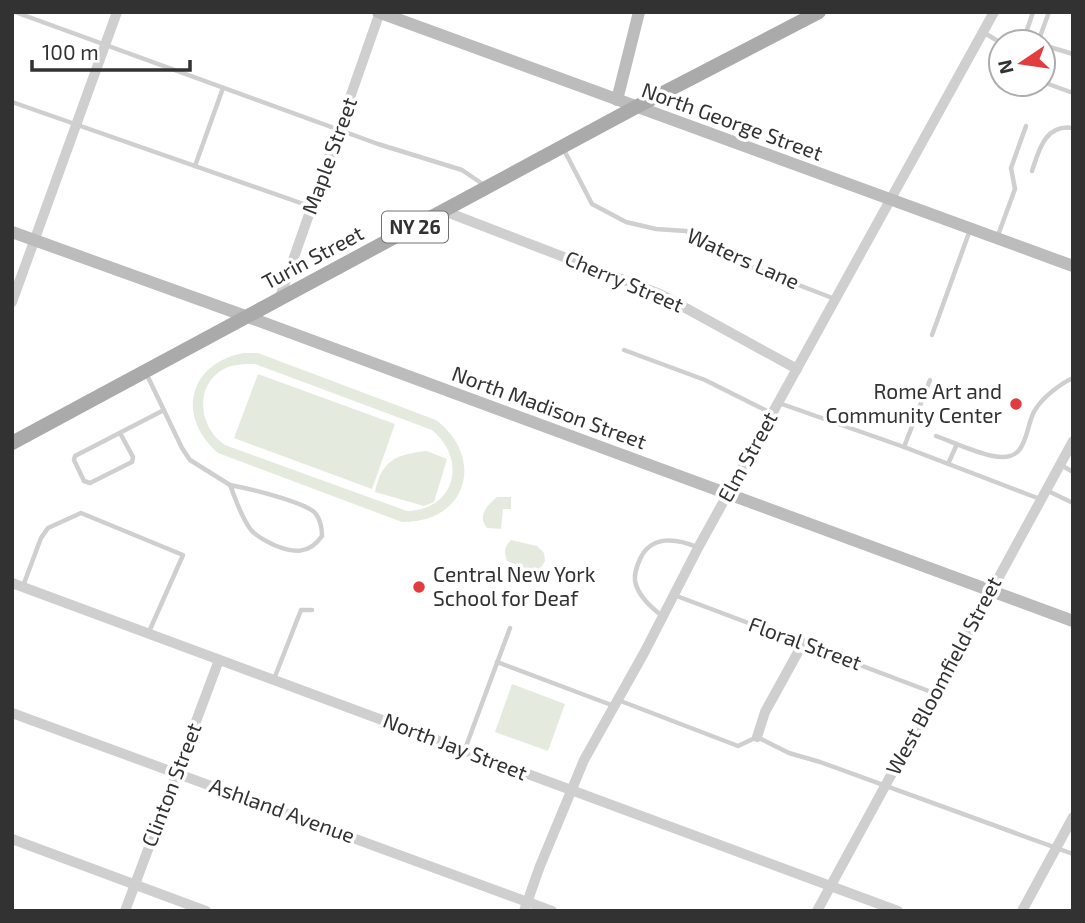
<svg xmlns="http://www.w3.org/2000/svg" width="1085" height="923" viewBox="0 0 1085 923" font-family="'Exo 2',sans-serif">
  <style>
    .green { fill: #e4ebde; fill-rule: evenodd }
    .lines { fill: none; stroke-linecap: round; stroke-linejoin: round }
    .lane { stroke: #cfcfcf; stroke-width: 4.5 }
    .street { stroke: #cfcfcf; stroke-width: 10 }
    .secondary { stroke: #bcbcbc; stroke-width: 12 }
    .primary { stroke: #aaa; stroke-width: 14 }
    .poi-dot { fill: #e13c40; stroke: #fff; stroke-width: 2.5 }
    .labels { text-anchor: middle; stroke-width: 7; stroke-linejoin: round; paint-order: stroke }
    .shield { fill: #fff; stroke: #707070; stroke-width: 2 }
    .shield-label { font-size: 19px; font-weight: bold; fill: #323232 }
    .street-label { font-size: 21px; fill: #323232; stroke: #fff }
    .poi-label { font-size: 21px; fill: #323232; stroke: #fff; text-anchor: end }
  </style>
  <rect width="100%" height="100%" fill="#fff"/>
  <g class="green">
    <path d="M243,353H258L436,420C486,458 467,523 402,522L218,453C176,417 188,364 243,353ZM255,364L432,430C468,460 455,510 407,511L225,445C200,429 193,388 222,370C232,364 244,364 255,364Z"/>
    <polygon points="258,374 395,424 372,489 234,438"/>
    <path d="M427,451L447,459L434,502L424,506L375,492C381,460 397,454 427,451Z"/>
    <path d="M497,497H511V509H503L501,529L487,528C477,515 487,506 497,497Z"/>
    <path d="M511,540L537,546L544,553L545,561L539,571L536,572L507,561C504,551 504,547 511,540Z"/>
    <polygon points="512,684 565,704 548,751 495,732"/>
  </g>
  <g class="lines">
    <g class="lane">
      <polyline points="15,12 378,144 462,170 484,185"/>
      <polyline points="983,32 1001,43"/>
      <polyline points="1024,38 1035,42"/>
      <polyline points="1023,42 1033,12"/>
      <polyline points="1038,42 1049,12"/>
      <polyline points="1043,45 1073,54"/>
      <polyline points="1043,82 1073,93"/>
      <polyline points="12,102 312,207"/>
      <polyline points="563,148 592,204 626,222 656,229 686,231 739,262 835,299"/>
      <polyline points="195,166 223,88"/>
      <path d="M1032,171C1039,150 1045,124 1073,128"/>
      <polyline points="997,238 1015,189 1011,168 1026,126"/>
      <polyline points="932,335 970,230"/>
      <polyline points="624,350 705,380 771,413"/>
      <polyline points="147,375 182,448 190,460 230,485"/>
      <polyline points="779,403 904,447 1040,499"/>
      <polyline points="120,433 133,457 132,462 90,483 84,481 74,460 75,456 164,410"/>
      <path d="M936,436C955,443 974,452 993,456C1030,464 1024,427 1035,410C1043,397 1060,384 1073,378"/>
      <polyline points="904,447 930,380"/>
      <polyline points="948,464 957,444"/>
      <polyline points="1061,465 1073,472"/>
      <path d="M230,485C246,488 307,502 316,514C321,521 322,528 322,536C309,555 293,553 274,545C266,541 257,537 251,530C241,517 236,500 230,485Z"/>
      <polyline points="1046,490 1073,503"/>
      <polyline points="23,586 41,538 48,528 81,513 183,555 148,634"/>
      <polyline points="674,595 934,693"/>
      <path d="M662,616C651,607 638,596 635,581C634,573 637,566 640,559C651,535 676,538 697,547"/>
      <polyline points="497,662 614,706"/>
      <polyline points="274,679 301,610 312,610"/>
      <polyline points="618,700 738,746 757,737 789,753 820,762 1073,854"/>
      <polyline points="465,749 510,628"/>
    </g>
    <g class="street">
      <polyline points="444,211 660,294 797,369"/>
      <polyline points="279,300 380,12"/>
      <polyline points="12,302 117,12"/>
      <polyline points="12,583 898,911"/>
      <polyline points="12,713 552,911"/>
      <polyline points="757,737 765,712 803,643"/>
      <polyline points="12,839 206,911"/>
      <polyline points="125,911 219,660"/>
      <polyline points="524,911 540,866 584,760 644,653 699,546 994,12"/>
      <polyline points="817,911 1073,441"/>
      <polyline points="1022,911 1073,817"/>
    </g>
    <g class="secondary">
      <polyline points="378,12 1073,266"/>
      <polyline points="617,100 639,12"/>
      <polyline points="12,232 248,317 1073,621"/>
    </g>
    <polyline class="primary" points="12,443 636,107 819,12"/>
  </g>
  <g class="poi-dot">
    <circle cx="1016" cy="404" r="7"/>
    <circle cx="419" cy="587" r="7"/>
  </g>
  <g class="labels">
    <rect class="shield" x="382" y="211.5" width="66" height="31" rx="5"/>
    <g class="shield-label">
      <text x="415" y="234">NY 26</text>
    </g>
    <g class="street-label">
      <text transform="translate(732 122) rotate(20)" y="7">North George Street</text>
      <text transform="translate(330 156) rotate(-70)" y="7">Maple Street</text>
      <text transform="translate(313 258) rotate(-28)" y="7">Turin Street</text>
      <text transform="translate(743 259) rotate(24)" y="7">Waters Lane</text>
      <text transform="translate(624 282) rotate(23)" y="7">Cherry Street</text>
      <text transform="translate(549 408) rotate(20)" y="7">North Madison Street</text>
      <text transform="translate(748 457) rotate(-61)" y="7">Elm Street</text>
      <text transform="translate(805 644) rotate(20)" y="7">Floral Street</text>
      <text transform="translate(944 676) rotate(-62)" y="7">West Bloomfield Street</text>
      <text transform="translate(455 747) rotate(21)" y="7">North Jay Street</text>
      <text transform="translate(172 785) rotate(-69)" y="7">Clinton Street</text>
      <text transform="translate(282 811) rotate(20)" y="7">Ashland Avenue</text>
    </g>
    <g class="poi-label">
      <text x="1002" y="399">Rome Art and<tspan x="1002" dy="24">Community Center</tspan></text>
      <text x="433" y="582" text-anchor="start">Central New York<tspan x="433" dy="24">School for Deaf</tspan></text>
    </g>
  </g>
  <rect width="1085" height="923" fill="none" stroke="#323232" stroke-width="28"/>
  <g transform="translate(1022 63) rotate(257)"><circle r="33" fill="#ffffff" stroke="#adadad" stroke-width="2"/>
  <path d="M0-5L12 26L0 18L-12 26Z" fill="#e13c40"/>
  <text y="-10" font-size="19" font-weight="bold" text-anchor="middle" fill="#323232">N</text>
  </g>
  <path d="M32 60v10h158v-10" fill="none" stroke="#323232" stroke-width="3.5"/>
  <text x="42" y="60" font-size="21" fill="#323232" stroke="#ffffff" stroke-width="5" paint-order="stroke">100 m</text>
</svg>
